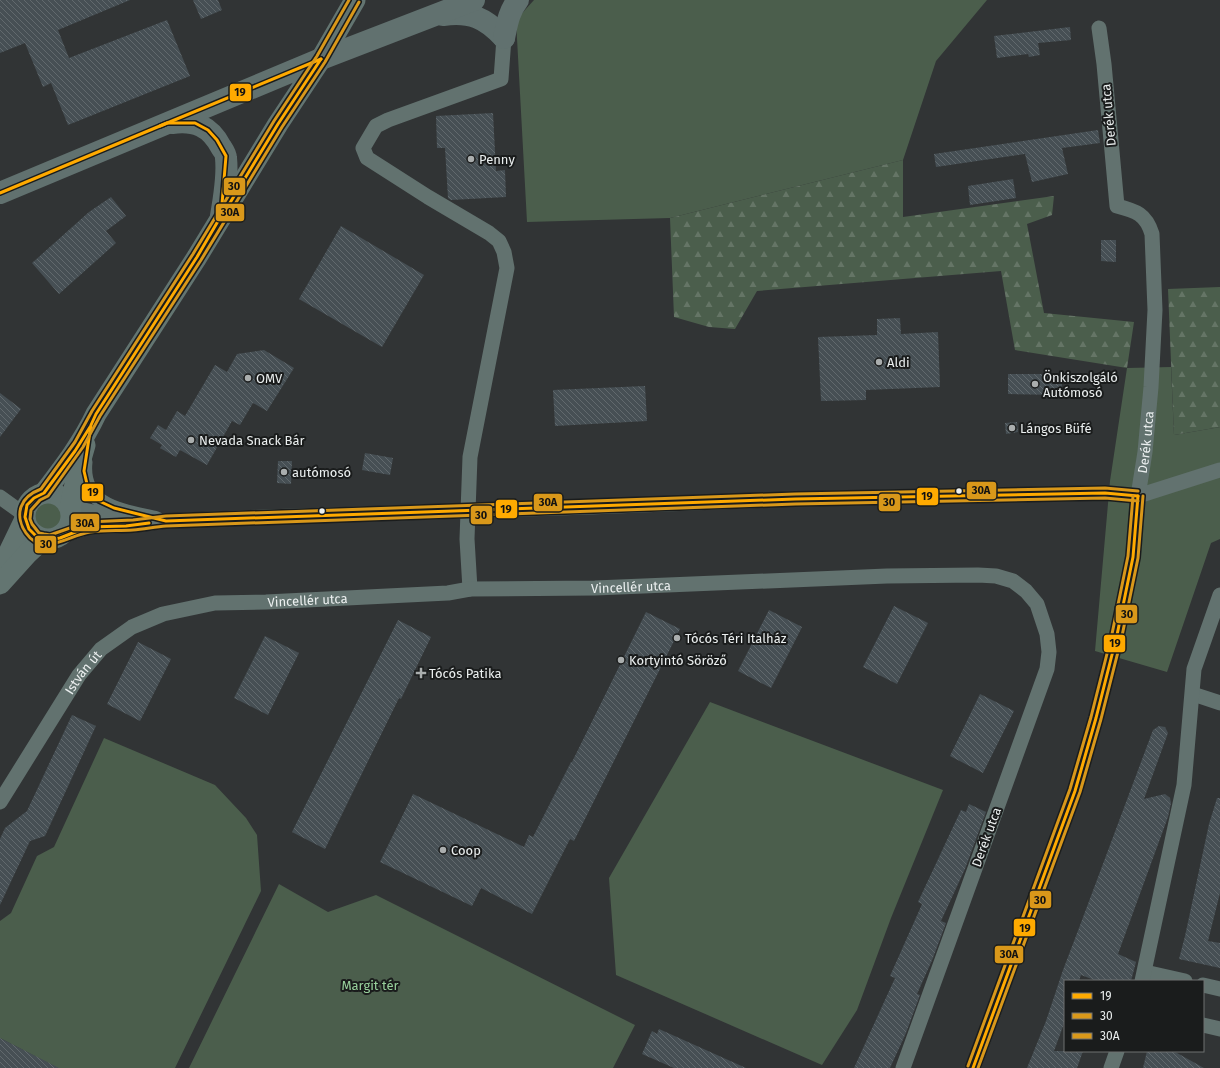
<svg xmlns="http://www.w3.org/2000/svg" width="1220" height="1068" viewBox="0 0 1220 1068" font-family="'Fira Sans',sans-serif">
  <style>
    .green { fill: #4b5e4c }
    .forest { fill: url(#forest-firs) }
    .building { fill: url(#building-back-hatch) }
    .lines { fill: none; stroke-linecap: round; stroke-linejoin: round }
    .street { stroke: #62726f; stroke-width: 15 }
    .secondary { stroke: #637571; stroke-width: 21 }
    .primary { stroke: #61716f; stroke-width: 22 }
    .bus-1-casing { stroke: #1a1c1c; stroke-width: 6 }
    .bus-2-casing { stroke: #1a1c1c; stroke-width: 6 }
    .bus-3-casing { stroke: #1a1c1c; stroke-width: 6 }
    .bus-1 { stroke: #fa0; stroke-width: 3 }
    .bus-2 { stroke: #d9981a; stroke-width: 3 }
    .bus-3 { stroke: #d9981a; stroke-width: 3 }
    .poi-dot { fill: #aaaeae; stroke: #1a1c1c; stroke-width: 1.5 }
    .bus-dot { fill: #ebefef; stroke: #1a1c1c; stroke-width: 1.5 }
    .labels { text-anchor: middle; stroke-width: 4; stroke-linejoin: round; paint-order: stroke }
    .street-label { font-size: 13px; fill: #ebefef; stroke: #1a1c1c }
    .poi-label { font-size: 13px; fill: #ebefef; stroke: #1a1c1c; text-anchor: start }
    .park-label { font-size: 13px; fill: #98d19c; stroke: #1a1c1c }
    .line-badge { stroke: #1a1c1c; stroke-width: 1.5 }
    .pale-badge-label { font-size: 11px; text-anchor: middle; font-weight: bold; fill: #111 }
  </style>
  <defs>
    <pattern id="forest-firs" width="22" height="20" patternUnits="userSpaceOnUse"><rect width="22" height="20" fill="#4b5e4c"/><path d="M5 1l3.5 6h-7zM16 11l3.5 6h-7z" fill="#657566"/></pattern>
    <pattern id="building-back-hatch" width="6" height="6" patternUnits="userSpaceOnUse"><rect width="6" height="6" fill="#464f54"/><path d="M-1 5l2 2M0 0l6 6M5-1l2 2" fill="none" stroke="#61696d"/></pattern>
  </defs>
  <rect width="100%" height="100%" fill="#313435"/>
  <g class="green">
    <polygon points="534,0 987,0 936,61 903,160 670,218 527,222 516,20"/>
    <polygon points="1171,367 1174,435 1220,427 1220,539 1211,543 1167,672 1095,651 1110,481 1127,368"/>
    <circle cx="49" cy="515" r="17"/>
    <polygon points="710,702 943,790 891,918 857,1010 822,1065 616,975 609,878"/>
    <polygon points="104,738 215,785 246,818 257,835 261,891 175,1068 58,1068 0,1038 0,921 11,913 37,856 54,847"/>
    <polygon points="279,884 328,912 376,895 635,1025 613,1068 189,1068"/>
  </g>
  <g class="forest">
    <polygon points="903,160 903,217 1054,196 1052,215 1027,224 1044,313 1134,322 1127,368 1015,350 1001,271 757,291 735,329 709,327 674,317 670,218"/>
    <polygon points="1220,287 1220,427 1174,435 1168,289"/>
  </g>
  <g class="building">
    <polygon points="0,0 130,0 58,30 69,58 167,20 190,76 68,125 51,83 43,87 25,43 0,53"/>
    <polygon points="193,0 218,0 222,10 201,19"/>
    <polygon points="1070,27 1071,40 1038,43 1040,55 1029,57 1028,54 997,58 994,36"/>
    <polygon points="493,113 496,171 505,170 506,197 451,200 448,198 445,148 437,148 436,116"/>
    <polygon points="1098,130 1100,143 1062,148 1068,174 1032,182 1025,154 936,167 934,154"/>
    <polygon points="1013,179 1016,198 970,205 968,186"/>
    <polygon points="111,197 126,216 106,231 116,243 59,294 32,263 89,212"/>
    <polygon points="341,226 424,275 382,347 299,299"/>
    <polygon points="1101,240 1116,240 1116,262 1101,261"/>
    <polygon points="900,318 901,334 938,332 940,387 866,390 866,400 821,401 818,337 877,335 877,319"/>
    <polygon points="264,350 294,368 267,411 253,403 240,425 232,421 207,465 180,450 176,457 160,448 162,445 150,438 158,425 166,430 177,411 185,416 215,365 227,372 237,354"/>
    <polygon points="1008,374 1062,374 1062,395 1008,394"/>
    <polygon points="645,386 647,421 555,426 553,390"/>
    <polygon points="0,393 21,409 0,437"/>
    <polygon points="1017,422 1018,432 1006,434 1005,423"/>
    <polygon points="365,453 393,458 390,475 362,470"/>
    <polygon points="278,461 292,461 291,484 277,483"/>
    <polygon points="894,606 928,623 897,684 863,667"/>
    <polygon points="769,610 802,627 771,688 738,671"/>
    <polygon points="646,612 680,629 574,841 570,839 532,914 481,888 472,906 380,862 413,794 524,847 529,835 533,837 571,762 572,762"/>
    <polygon points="398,620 431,637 401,699 399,698 325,849 292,832"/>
    <polygon points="265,636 299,653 268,715 234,698"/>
    <polygon points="138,642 171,659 140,721 107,704"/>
    <polygon points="980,694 1014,711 983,773 950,756"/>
    <polygon points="72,715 96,726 45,836 30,841 0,905 0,839 5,828 27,811"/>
    <polygon points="1159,726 1165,727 1168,733 1144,799 1165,794 1170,798 1171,803 1168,817 1118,954 1136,962 1131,981 1097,981 1081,975 1079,981 1065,981 1065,1021 1054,1051 1083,1051 1077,1068 1027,1068 1046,1021 1063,970 1079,928 1153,730"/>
    <polygon points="1217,798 1220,798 1220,893 1208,941 1220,943 1220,968 1179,959 1185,936 1209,824"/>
    <polygon points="969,804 986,812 965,869 941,921 946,923 933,958 917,994 920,995 906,1033 890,1068 854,1068 895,978 890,976 919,911 922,904 918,902 961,810 966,812"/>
    <polygon points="659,1029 746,1068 674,1068 642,1054 652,1031 657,1034"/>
    <polygon points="0,1038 59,1068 0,1068"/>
    <polygon points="1147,1051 1170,1051 1177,1053 1204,1068 1143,1068"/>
  </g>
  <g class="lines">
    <g class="street">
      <path d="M85,462C80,507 124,511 157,519"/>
      <polyline points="0,497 25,515"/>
      <polyline points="70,507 107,515 121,517"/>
      <polyline points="59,537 88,527 133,525 166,521 264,517 589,507 795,499 1105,493 1138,496 1220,470"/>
      <polyline points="470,589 467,539 470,457 507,268 504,252 499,241 489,233 428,197 367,158 363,148 376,126 388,120 501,79 504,38"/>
      <polyline points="1193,694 1220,703"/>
      <path id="s1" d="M0,802L79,675L101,649L132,627L163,614L215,603L266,602L448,593L470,589L595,588L887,576L978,575L996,576L1013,581L1026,591L1037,604L1047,634L1049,652L1047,669L903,1068"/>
      <polyline points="1145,972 1185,981"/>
      <polyline points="1142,981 1184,785 1194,669 1220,595"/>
      <polyline points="1203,985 1220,989"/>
      <polyline points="1203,1025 1220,1029"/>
      <path id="s2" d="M973,1068L1075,791L1096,718L1117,635L1133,557L1138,496L1145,452L1151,387L1155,310L1152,234C1146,214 1136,211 1117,206L1104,64L1099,28"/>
      <polyline points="1111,1068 1117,1051"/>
    </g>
    <g class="secondary">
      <circle cx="48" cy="516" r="23"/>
      <path d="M44,493C63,468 83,442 96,414L197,257L278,124L321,59L355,0"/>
      <polyline points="70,507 79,466 85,445"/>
      <polyline points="0,571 25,519"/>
      <polyline points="0,584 28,553 43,539"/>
    </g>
    <g class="primary">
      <path d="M443,15C470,11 486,18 504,38"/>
      <path d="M504,38C507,24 509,11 518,0"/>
      <path d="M172,123C195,120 210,126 221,147C223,150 226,154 226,158C228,177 224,197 221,216"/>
      <polyline points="0,193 321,59 474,0"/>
    </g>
    <defs>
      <g id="bus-1">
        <polyline points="160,126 321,59"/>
        <polyline points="0,193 167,123 195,123 208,130 217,140 226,156 221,216 197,257 96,414 91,425 84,471 87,484 99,501 114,508 166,521 795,499 1105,493 1138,496"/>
        <polyline points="225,211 278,124 321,59"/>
        <polyline points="90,427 75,451 44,493 34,498 27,505 25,517 29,529 37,537 49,540 60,538 88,527 126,526 149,523"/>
        <polyline points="973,1068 1075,791 1096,718 1117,635 1133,557 1138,496"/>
      </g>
      <g id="bus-2">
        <path d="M349,0L317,56L274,121L193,254L92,411L75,442L41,489C33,492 24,498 21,507C18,516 21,526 26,533C43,558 69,535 90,532C104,530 119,531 133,530C144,529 155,527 166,526L795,504L1105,498L1138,501"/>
        <polyline points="978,1068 1080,792 1101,719 1122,636 1138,558 1143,496"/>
      </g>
      <g id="bus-3">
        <polyline points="359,2 325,62 282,127 201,260 100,416 83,447 48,496 40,500 31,510 30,519 32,524 39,533 44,534 50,535 87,522 133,520 166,516 795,494 1105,488 1138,491"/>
        <polyline points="968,1066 1070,789 1091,717 1112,634 1128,556 1133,496"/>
      </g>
    </defs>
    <use href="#bus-1" class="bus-1-casing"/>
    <use href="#bus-2" class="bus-2-casing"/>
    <use href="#bus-3" class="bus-3-casing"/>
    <use href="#bus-1" class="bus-1"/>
    <use href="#bus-2" class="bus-2"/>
    <use href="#bus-3" class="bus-3"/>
  </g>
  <g class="poi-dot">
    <circle cx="471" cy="159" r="4"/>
    <circle cx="879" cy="362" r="4"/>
    <circle cx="248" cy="378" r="4"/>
    <circle cx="1035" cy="384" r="4"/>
    <circle cx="1012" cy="428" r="4"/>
    <circle cx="191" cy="440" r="4"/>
    <circle cx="284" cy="472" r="4"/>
    <circle cx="677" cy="638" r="4"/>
    <circle cx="621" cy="660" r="4"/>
    <path d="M419 667h4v4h4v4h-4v4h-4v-4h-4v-4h4z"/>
    <circle cx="443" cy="850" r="4"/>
  </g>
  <g class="bus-dot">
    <circle cx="959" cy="491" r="3.5"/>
    <circle cx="322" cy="511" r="3.5"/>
  </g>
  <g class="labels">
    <g class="street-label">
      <text transform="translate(1108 115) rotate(-95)" y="5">Derék utca</text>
      <text dy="5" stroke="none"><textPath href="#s2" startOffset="652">Derék utca</textPath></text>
      <text dy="5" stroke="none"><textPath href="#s1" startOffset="725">Vincellér utca</textPath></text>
      <text dy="5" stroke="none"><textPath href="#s1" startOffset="401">Vincellér utca</textPath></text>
      <text dy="5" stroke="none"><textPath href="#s1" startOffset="154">István út</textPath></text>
      <text transform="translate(986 837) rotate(-70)" y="5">Derék utca</text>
    </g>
    <g class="poi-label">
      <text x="479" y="164">Penny</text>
      <text x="887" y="367">Aldi</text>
      <text x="1043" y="382">Önkiszolgáló<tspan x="1043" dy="15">Autómosó</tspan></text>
      <text x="256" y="383">OMV</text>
      <text x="1020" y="433">Lángos Büfé</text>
      <text x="199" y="445">Nevada Snack Bár</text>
      <text x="292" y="477">autómosó</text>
      <text x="685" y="643">Tócós Téri Italház</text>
      <text x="629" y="665">Kortyintó Söröző</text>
      <text x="429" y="678">Tócós Patika</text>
      <text x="451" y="855">Coop</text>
    </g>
    <g class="park-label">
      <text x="370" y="990">Margit tér</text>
    </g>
  </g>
  <g class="line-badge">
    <rect x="229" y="83" width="23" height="19" rx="4" fill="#fa0"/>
    <rect x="223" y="177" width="23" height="19" rx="4" fill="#d9981a"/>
    <rect x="215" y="203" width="30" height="19" rx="4" fill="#d9981a"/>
    <rect x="966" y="481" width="31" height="19" rx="4" fill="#d9981a"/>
    <rect x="81" y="483" width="23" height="19" rx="4" fill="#fa0"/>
    <rect x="916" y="487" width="23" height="19" rx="4" fill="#fa0"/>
    <rect x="878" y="493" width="23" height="19" rx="4" fill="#d9981a"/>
    <rect x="533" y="493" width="30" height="19" rx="4" fill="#d9981a"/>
    <rect x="495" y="499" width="23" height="20" rx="4" fill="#fa0"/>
    <rect x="470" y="505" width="23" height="20" rx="4" fill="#d9981a"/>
    <rect x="70" y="513" width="30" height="19" rx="4" fill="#d9981a"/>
    <rect x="34" y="535" width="23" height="19" rx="4" fill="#d9981a"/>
    <rect x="1115" y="604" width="23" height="20" rx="4" fill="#d9981a"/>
    <rect x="1103" y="634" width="23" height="19" rx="4" fill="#fa0"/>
    <rect x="1029" y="890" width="23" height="19" rx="4" fill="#d9981a"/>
    <rect x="1013" y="918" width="23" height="19" rx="4" fill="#fa0"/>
    <rect x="994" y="945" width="30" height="19" rx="4" fill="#d9981a"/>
  </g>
  <g class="pale-badge-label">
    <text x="240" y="96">19</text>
    <text x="234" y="190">30</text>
    <text x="230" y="216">30A</text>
    <text x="981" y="494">30A</text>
    <text x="93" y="496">19</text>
    <text x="927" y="500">19</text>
    <text x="889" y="506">30</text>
    <text x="548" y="506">30A</text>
    <text x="506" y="513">19</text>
    <text x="481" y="519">30</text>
    <text x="85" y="527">30A</text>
    <text x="46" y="548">30</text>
    <text x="1127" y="618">30</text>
    <text x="1115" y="647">19</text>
    <text x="1040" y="904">30</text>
    <text x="1025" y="932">19</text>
    <text x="1009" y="958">30A</text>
  </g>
  <rect x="1064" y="980" width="140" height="72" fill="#1a1c1c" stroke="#6e7070"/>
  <rect x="1072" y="993" width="20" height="6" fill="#ffaa00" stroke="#6e7070"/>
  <text x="1100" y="1000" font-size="12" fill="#ebefef">19</text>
  <rect x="1072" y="1013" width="20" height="6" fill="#d9981a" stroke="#6e7070"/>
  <text x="1100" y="1020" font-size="12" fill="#ebefef">30</text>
  <rect x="1072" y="1033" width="20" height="6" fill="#d9981a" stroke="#6e7070"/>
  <text x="1100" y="1040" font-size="12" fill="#ebefef">30A</text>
</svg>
